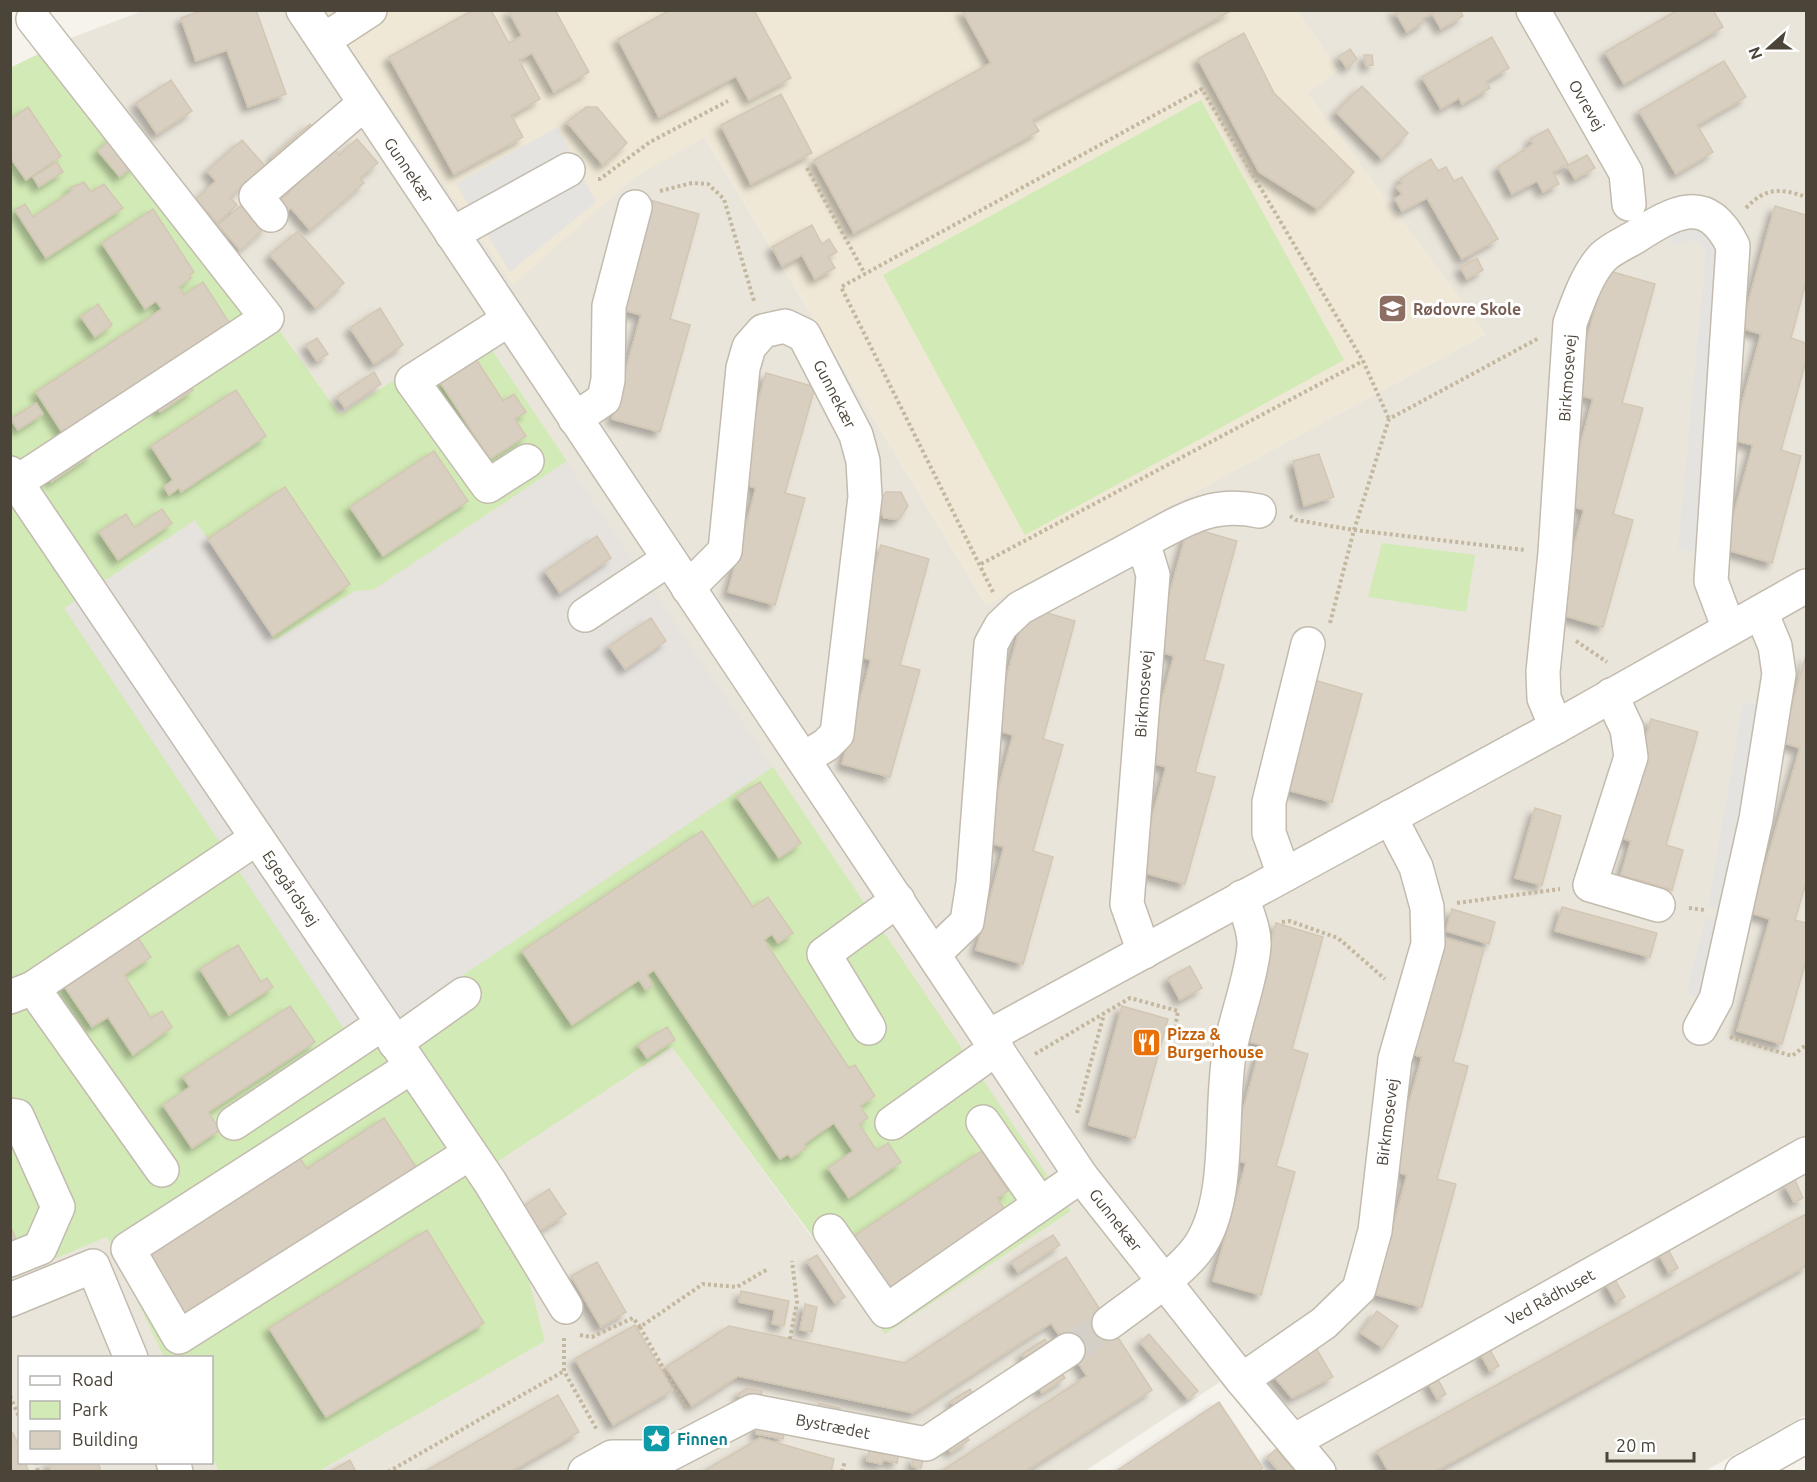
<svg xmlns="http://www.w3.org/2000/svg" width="1817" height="1482" viewBox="0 0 1817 1482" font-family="Ubuntu,sans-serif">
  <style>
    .residential { fill: #eae5da }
    .industrial { fill: #e6e2dd }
    .education { fill: #efe8d6 }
    .green { fill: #d2eab5 }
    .parking { fill: #e5e3e0 }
    .building { fill: #d8cfc1; stroke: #d3c7b4; stroke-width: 1.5; filter: url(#shadow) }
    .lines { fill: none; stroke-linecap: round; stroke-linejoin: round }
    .minor-tunnel { stroke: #d4d0c8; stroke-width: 33; stroke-dasharray: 33 16; stroke-linecap: butt }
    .minor-casing { stroke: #c2bbae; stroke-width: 36 }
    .path { stroke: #c4b79f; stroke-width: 4; stroke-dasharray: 3 3; stroke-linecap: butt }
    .minor { stroke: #fff; stroke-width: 33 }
    .labels { text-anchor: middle; stroke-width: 6; stroke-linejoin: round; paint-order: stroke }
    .street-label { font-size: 16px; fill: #4b4439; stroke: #fff }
    .education-label { font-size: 16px; font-weight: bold; fill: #785e54; stroke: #fff; text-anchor: start }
    .food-label { font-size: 16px; font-weight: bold; fill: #c56008; stroke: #fff; text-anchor: start }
    .culture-label { font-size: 16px; font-weight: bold; fill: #0d838f; stroke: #fff; text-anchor: start }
  </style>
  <defs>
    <filter id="shadow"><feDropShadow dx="-5.5" dy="5.5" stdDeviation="3" flood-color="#0004"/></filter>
  </defs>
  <rect width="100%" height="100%" fill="#f6f3ec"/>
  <g class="residential">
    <polygon points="142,11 326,11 513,284 633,178 704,136 986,605 1486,334 1307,93 1338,70 1297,11 1806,11 1806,1415 1705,1471 1295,1471 1220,1382 1085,1471 319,1471 545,1341 497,1162 672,1047 817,1244 476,327 341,416 71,38"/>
    <polygon points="107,1237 164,1357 20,1358 20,1462 212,1462 212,1457 219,1471 11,1472 11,1277"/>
  </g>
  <polygon class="industrial" points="71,38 340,415 476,327 1071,1211 885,1334 672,1047 497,1162 545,1341 319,1471 219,1471 212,1457 212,1358 164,1357 107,1237 11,1277 10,68"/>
  <polygon class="education" points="326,11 1297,11 1338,70 1307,93 1486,334 986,605 705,137 633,178 513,285"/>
  <g class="green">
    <polygon points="71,38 340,415 476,327 567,461 373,590 355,591 275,640 195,520 64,608 356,1047 773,767 1071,1211 885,1334 672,1047 497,1162 545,1341 319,1471 219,1471 212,1457 212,1358 164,1357 107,1237 11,1277 10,68"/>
    <polygon points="1201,100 1344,360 1025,535 883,275"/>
    <polygon points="1382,543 1475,555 1466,612 1368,597"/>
  </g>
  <g class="parking">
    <polygon points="557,127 596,202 510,272 456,184"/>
    <polygon points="1659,215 1726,223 1720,556 1678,549 1706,251 1698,241 1687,241 1673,246"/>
    <polygon points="1743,702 1779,709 1742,912 1708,907"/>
    <polygon points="1706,918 1737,923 1719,1003 1686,993"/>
  </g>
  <g class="building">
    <polygon points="203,10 256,10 286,94 248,107 227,50 196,61 181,18"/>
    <polygon points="473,10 491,10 509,43 522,36 508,10 555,10 589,72 554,92 532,53 519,60 540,99 511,115 523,137 454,174 389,57"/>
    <polygon points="670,10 754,10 791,78 749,100 736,76 659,117 618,39"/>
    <polygon points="962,10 1232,10 1032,120 1039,131 854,233 814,160 991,63"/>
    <polygon points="1394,10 1460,10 1463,16 1441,29 1432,13 1422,19 1424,22 1407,32"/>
    <polygon points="1678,10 1713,10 1723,27 1624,84 1605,52"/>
    <polygon points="1244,33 1274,93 1354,172 1318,209 1259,172 1198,59"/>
    <polygon points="1492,37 1509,68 1486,81 1490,88 1462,104 1459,98 1441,109 1422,77"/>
    <polygon points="1350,49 1357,59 1347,68 1339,57"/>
    <polygon points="1364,55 1372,55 1373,65 1366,66"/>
    <polygon points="1724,61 1746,97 1697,125 1713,152 1676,174 1639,111"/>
    <polygon points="171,80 192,111 157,134 136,103"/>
    <polygon points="1362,86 1408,133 1382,159 1336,112"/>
    <polygon points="781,94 812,153 751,184 721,125"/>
    <polygon points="28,107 61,156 26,180 10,157 10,120"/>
    <polygon points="586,107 597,107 627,143 603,165 567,122"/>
    <polygon points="310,124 319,134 281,167 272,157"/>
    <polygon points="1548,129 1568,164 1553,172 1559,184 1543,192 1537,181 1512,194 1498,167 1533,144 1530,139"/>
    <polygon points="114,136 136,163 120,177 98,151"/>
    <polygon points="357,139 378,163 360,178 364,183 310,230 291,208 286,212 278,203 306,175 302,171 332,145 339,155"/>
    <polygon points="242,140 265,166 230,197 237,205 217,223 196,199 216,181 207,171"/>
    <polygon points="1587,155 1595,168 1575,179 1567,166"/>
    <polygon points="1431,159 1438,171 1446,167 1454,181 1462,177 1498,239 1462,259 1427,198 1402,211 1395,199 1402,194 1396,187 1402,183 1400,179"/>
    <polygon points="57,162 63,172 39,187 33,177"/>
    <polygon points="84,182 91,192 104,184 123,208 46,258 15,210 25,204 33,217 72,191 70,188"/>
    <polygon points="650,200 699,214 670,319 690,325 660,432 612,419 641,315 620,309"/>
    <polygon points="244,203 266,227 240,250 218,225"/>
    <polygon points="1775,206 1806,215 1806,282 1791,338 1806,343 1806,361 1781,450 1801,456 1772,563 1724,549 1753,445 1732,440 1761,334 1741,328"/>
    <polygon points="153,209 194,272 189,275 191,278 179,287 184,295 203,282 234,330 67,440 36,392 162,309 156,301 145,309 102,243"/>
    <polygon points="812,225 822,244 829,239 837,252 828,257 835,268 815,279 802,255 782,266 772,247"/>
    <polygon points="298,231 344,283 316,308 270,255"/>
    <polygon points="1477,258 1483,270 1467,279 1460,267"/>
    <polygon points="1606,270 1655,284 1622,403 1643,408 1613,514 1633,520 1603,627 1555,613 1584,510 1564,504 1593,399 1572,393"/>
    <polygon points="98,304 112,325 95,337 81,317"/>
    <polygon points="380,308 403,345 374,364 350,328"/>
    <polygon points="317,338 328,354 317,361 306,345"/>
    <polygon points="476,359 503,401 514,394 526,412 515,419 526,436 490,459 440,382"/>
    <polygon points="374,372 381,384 345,408 337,397"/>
    <polygon points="766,373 815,387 785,493 805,498 775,605 728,592 756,488 736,482"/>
    <polygon points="186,380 193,390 160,412 153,402"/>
    <polygon points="236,390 266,436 181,492 179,488 169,495 164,487 173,480 151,446"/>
    <polygon points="36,403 43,414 18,430 11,419"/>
    <polygon points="85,446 91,455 51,482 46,473"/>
    <polygon points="434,451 468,501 383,556 350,507"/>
    <polygon points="1319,454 1334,497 1304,506 1293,461"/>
    <polygon points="285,487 350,584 273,636 208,539"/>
    <polygon points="886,492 901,492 908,506 899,519 884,518 877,504"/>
    <polygon points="162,509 172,523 118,560 99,532 126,514 135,528"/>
    <polygon points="1188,527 1237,541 1204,660 1224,665 1195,772 1215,777 1185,884 1137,871 1166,767 1145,761 1174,656 1154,650"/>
    <polygon points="597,536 611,558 560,593 545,571"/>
    <polygon points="881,545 929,559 900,665 920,670 890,777 842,764 871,660 851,654"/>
    <polygon points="1026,607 1075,621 1043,739 1063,745 1033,851 1053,857 1023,964 976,950 1004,847 984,841 1013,735 992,729"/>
    <polygon points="651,618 666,641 625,669 609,646"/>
    <polygon points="1806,655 1806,883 1795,920 1806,923 1806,961 1782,1044 1737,1031 1770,919 1751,913 1800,748 1781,742"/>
    <polygon points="1314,680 1362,694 1332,802 1284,789"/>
    <polygon points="1651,719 1698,732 1666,845 1683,850 1672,890 1621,875 1631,841 1618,837"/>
    <polygon points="760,782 801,843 779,858 737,797"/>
    <polygon points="1535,808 1561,816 1542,885 1515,878"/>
    <polygon points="702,831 753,907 768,897 793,933 778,943 772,934 764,940 849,1068 855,1065 875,1096 860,1106 868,1118 859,1124 877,1151 888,1143 901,1162 849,1198 828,1168 853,1151 834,1123 804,1144 806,1148 791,1158 788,1154 780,1159 654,970 647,975 653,985 646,990 639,980 572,1025 522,951"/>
    <polygon points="1562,907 1657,933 1650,957 1555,931"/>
    <polygon points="1452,909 1495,922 1489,944 1446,931"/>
    <polygon points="1276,923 1323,937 1292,1049 1308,1054 1276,1166 1295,1172 1261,1295 1213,1281 1246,1163 1230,1158 1261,1045 1244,1040"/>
    <polygon points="136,935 151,957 124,975 151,1018 162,1011 172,1027 133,1055 108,1017 92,1027 62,983"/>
    <polygon points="1437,936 1484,949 1453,1062 1468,1066 1437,1179 1456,1184 1422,1307 1374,1294 1407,1175 1390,1170 1422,1057 1405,1052"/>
    <polygon points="238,945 261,982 267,978 273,987 229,1015 200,969"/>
    <polygon points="1190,966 1202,988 1180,1000 1168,978"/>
    <polygon points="290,1006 315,1042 208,1112 220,1130 192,1148 163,1105 190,1087 183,1077"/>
    <polygon points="1122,1006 1168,1019 1135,1138 1089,1125"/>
    <polygon points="667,1027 675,1040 647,1058 638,1045"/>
    <polygon points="384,1118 420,1173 189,1321 141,1263 153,1255 151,1252 298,1155 307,1169"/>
    <polygon points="982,1151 1008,1191 997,1198 1009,1216 886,1297 848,1240"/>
    <polygon points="1795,1180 1803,1198 1794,1202 1785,1185"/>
    <polygon points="549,1189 566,1214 540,1231 524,1206"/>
    <polygon points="1806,1214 1806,1266 1434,1472 1389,1472 1377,1451"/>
    <polygon points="10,1225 19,1246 10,1249"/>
    <polygon points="427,1230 484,1323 326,1417 269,1328"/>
    <polygon points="1053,1235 1060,1245 1018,1272 1011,1262"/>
    <polygon points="1668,1249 1678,1268 1669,1273 1659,1254"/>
    <polygon points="817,1255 845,1297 835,1303 807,1261"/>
    <polygon points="1066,1257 1152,1390 1024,1472 940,1472 1087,1376 1051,1323 913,1413 738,1376 692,1406 666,1367 729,1326 905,1363"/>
    <polygon points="597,1262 626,1312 601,1327 571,1276"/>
    <polygon points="1613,1276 1625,1297 1616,1302 1606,1284"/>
    <polygon points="741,1291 789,1301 784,1326 772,1324 775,1310 739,1302"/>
    <polygon points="805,1304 817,1307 812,1332 800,1330"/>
    <polygon points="1377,1311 1398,1326 1383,1348 1361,1333"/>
    <polygon points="635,1325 673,1390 613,1425 575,1359"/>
    <polygon points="1149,1334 1198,1391 1188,1399 1140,1342"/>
    <polygon points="1045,1339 1051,1349 1028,1364 1022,1354"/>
    <polygon points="1316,1348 1333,1377 1292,1398 1271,1373"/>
    <polygon points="1489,1348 1499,1366 1490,1371 1480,1353"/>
    <polygon points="1059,1369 1065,1378 1042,1393 1036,1384"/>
    <polygon points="1436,1376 1446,1394 1437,1399 1427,1381"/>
    <polygon points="747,1388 762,1391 760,1402 744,1403 738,1394"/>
    <polygon points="970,1389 976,1398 957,1410 951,1401"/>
    <polygon points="558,1395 579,1432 510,1472 424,1472"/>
    <polygon points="1219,1402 1263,1468 1257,1472 1115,1472"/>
    <polygon points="819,1403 840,1408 838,1418 816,1414"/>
    <polygon points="758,1423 785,1429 783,1439 756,1434"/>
    <polygon points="963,1432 969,1440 951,1452 945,1444"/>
    <polygon points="13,1433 20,1449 20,1462 25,1462 28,1470 25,1472 10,1472 10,1434"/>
    <polygon points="760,1438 834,1459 831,1472 702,1472"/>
    <polygon points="1276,1449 1294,1470 1292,1472 1280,1472 1267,1457"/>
    <polygon points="885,1450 899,1453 897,1463 883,1460 882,1464 867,1461 869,1451 884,1454"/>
    <polygon points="914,1457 923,1460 921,1468 912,1466"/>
    <polygon points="350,1460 356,1472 329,1472"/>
    <polygon points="48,1462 98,1462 101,1472 52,1472"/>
  </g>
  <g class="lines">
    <polyline class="minor-tunnel" points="1068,1350 1109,1323"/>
    <defs>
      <g id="minor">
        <polyline points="303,10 1081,1176 1242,1380 1319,1472"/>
        <polyline points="1533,10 1626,173 1629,204"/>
        <polyline points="324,40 370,10"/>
        <polyline points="271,215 256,196 365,103"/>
        <polyline points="452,234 568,170"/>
        <polyline points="508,320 412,381 488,486 527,461"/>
        <polyline points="575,419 604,399 608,380 609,306 635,207"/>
        <polyline points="10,473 490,1182 566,1307"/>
        <polyline points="17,482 267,318 33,19"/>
        <path d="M1143,542C1184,520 1211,501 1259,511"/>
        <polyline points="688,588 725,551 743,368 749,347 763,331 785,326 804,335 856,435 863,461 865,497 837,734 826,745 803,759"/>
        <polyline points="585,615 669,559"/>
        <polyline points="1611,695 1627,729 1631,757 1590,885 1658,905"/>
        <path d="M1556,727L1544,698L1543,672L1555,553L1570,323C1578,302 1587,274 1603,257C1611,249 1625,243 1635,237C1674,212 1707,192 1733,246L1711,581L1729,629"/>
        <polyline points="1284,875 1269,833 1269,802 1308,644"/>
        <polyline points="934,954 967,922 973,883 991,644 1001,626 1020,608 1143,542 1153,575 1127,904 1144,952"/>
        <polyline points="33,988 162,1170"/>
        <polyline points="10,997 33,988 257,838"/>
        <polyline points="869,1028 824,954 898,900"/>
        <polyline points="1700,1028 1716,999 1756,819 1779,674 1775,646 1761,612"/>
        <polyline points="989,1036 1556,727 1806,586"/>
        <polyline points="395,1043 464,994"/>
        <polyline points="411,1067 128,1249 179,1337 470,1153"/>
        <polyline points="10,1115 17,1116 58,1207 40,1248 10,1260"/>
        <polyline points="983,1122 1040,1204"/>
        <polyline points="234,1123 382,1024"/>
        <polyline points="892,1123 997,1048"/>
        <polyline points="830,1231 886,1311 1081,1176"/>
        <polyline points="10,1300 93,1266 131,1358"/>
        <path d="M1109,1323C1135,1303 1186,1270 1202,1242C1232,1192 1219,1106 1230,1049C1236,1018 1252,975 1254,946C1255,930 1247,913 1242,897"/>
        <polyline points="1242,1380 1324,1323 1359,1289 1375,1231 1395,1059 1428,944 1427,907 1416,867 1390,817"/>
        <polyline points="1294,1441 1806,1154"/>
        <polyline points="173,1462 176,1472"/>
        <polyline points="585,1472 612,1457 664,1457 753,1411 926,1444 1068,1350"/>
        <polyline points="1742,1472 1806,1436"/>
      </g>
    </defs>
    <use href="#minor" class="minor-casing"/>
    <g class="path">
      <polyline points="807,168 865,274"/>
      <polyline points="598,179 600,179 650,142 728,101"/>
      <polyline points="660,191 692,183 708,184 724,199 754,301"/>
      <path d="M1746,208C1766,187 1780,188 1806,197"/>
      <polyline points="1290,516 1296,520 1354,530 1525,550"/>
      <polyline points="981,564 1363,361"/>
      <polyline points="993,592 841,287 1202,89 1363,361 1389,419"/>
      <polyline points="1330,623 1354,530 1389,419 1539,338"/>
      <polyline points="1576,641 1607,662"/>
      <polyline points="1457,903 1560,889"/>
      <polyline points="1689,908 1705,910"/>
      <polyline points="1282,922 1290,921 1338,938 1385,979"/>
      <polyline points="1730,1037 1792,1056 1806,1045"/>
      <polyline points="1035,1054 1130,998 1178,1011 1175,1028 1202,1037"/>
      <polyline points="1077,1113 1104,1014"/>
      <polyline points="640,1327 687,1410"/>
      <polyline points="580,1335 592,1337 633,1318 640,1327 703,1284 737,1287 768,1269"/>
      <polyline points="564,1338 564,1371 597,1430"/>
      <polyline points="790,1339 797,1302 792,1261"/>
      <polyline points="10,1396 20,1419"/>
      <polyline points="36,1462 38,1472"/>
      <polyline points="388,1472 564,1371"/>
      <polyline points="842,1472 845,1461"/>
    </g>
    <use href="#minor" class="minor"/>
  </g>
  <defs>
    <symbol id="school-square" viewBox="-11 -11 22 22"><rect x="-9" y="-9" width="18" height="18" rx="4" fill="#8d6e63" stroke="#fff"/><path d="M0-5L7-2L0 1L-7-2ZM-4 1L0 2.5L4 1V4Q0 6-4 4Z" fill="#fff"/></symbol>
    <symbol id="restaurant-square" viewBox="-11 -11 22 22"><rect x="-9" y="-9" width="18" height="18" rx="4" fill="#e8710a" stroke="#fff"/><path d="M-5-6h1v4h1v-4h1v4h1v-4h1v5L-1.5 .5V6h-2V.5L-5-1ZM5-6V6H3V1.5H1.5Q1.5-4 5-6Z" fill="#fff"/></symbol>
    <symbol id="sight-square" viewBox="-11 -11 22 22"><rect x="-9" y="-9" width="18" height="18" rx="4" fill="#0f9aa8" stroke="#fff"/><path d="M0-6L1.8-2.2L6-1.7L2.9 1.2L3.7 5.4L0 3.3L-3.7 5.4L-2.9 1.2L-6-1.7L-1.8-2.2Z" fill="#fff"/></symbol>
  </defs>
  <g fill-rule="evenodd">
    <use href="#school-square" x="1376" y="292" width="33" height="33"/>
    <use href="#restaurant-square" x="1130" y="1026" width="33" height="33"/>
    <use href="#sight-square" x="640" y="1422" width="33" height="33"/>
  </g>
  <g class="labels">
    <g class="street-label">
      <text transform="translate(1587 105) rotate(60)" y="6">Ovrevej</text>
      <text transform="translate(409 170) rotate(56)" y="6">Gunnekær</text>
      <text transform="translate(1567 378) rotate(-86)" y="6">Birkmosevej</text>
      <text transform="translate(835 394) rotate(63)" y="6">Gunnekær</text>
      <text transform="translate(1143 694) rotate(-86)" y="6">Birkmosevej</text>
      <text transform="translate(291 888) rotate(56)" y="6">Egegårdsvej</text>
      <text transform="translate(1387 1122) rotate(-83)" y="6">Birkmosevej</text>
      <text transform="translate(1116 1220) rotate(52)" y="6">Gunnekær</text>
      <text transform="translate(1550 1297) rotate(-29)" y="6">Ved Rådhuset</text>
      <text transform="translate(833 1426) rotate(11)" y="6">Bystrædet</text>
    </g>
    <g class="education-label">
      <text x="1413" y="315">Rødovre Skole</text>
    </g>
    <g class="food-label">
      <text x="1167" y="1040">Pizza &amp;<tspan x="1167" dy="18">Burgerhouse</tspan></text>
    </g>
    <g class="culture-label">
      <text x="677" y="1445">Finnen</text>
    </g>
  </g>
  <rect width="1817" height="1482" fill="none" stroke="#4b4439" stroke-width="24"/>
  <rect x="18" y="1356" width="195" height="108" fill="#ffffff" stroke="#b7b4b0" stroke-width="1.5"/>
  <rect x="30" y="1376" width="30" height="9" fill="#ffffff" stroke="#b7b4b0" stroke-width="1.5"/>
  <text x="72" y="1386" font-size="18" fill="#4b4439">Road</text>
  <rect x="30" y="1401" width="30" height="18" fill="#d2eab5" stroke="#b7b4b0" stroke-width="1.5"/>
  <text x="72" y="1416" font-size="18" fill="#4b4439">Park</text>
  <rect x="30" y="1431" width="30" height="18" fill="#d8cfc1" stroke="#b7b4b0" stroke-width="1.5"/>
  <text x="72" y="1446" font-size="18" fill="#4b4439">Building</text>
  <g transform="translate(1769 48) rotate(249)" stroke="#ffffff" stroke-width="4.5" paint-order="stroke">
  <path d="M0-4.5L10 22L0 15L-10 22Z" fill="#4b4439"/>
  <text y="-9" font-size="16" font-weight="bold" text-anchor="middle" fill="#4b4439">N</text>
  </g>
  <path d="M1607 1452v9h87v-9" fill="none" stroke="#4b4439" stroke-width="3"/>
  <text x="1616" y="1452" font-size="18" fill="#4b4439" stroke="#ffffff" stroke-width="4.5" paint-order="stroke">20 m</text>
</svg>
